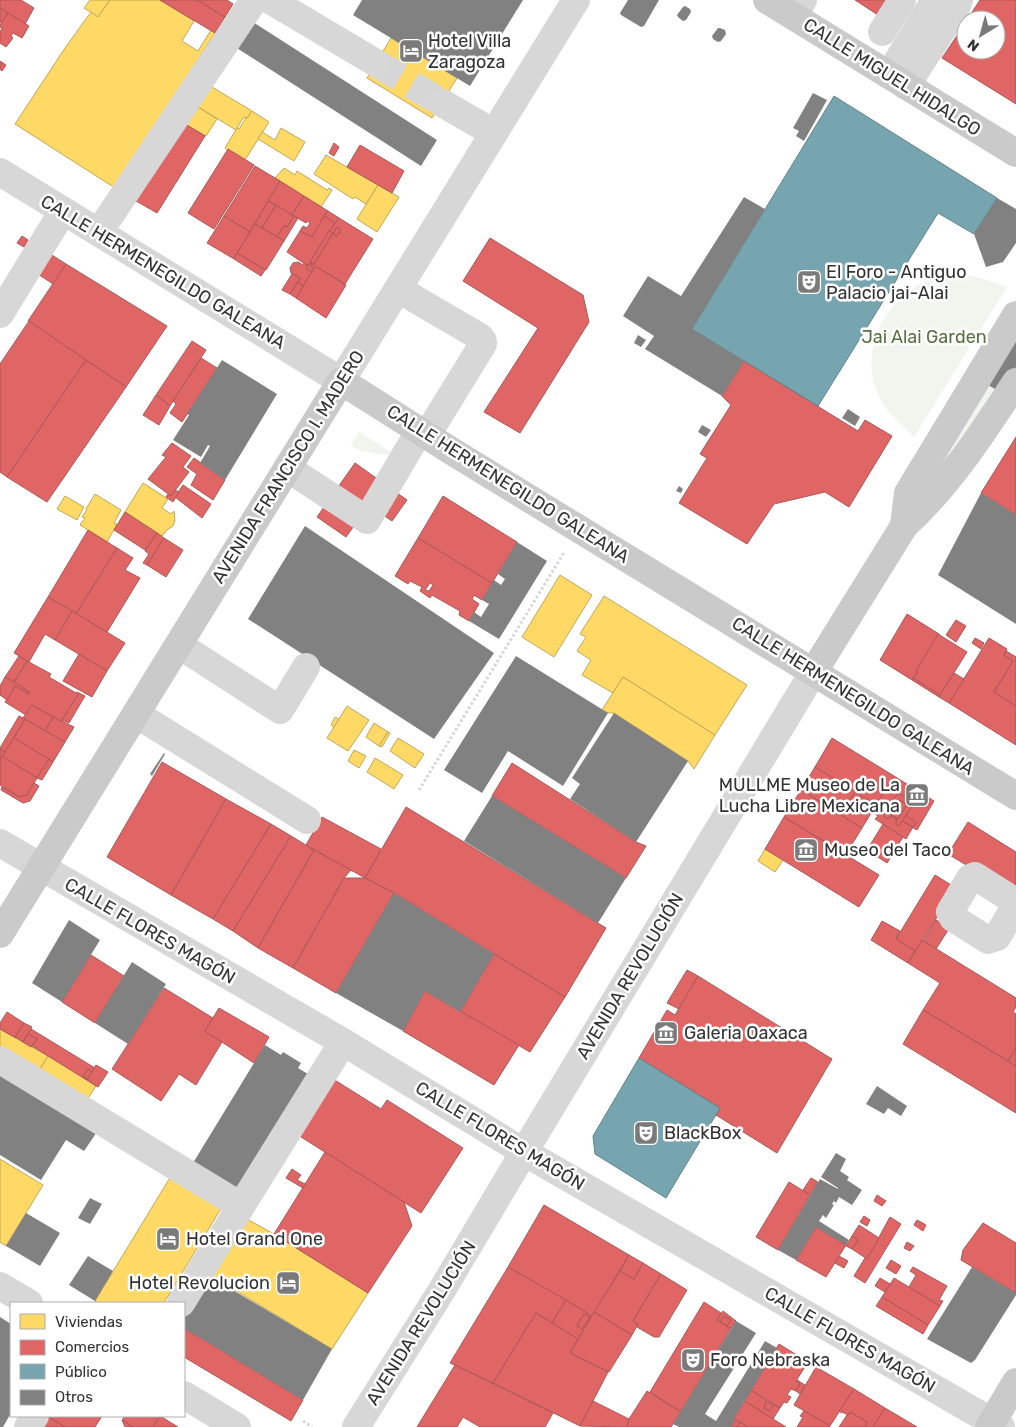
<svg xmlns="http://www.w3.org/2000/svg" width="1016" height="1427" viewBox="0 0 1016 1427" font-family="Rubik,sans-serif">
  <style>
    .green { fill: #f1f5ed }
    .homes { fill: #ffd966; stroke: #c2a757 }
    .shops { fill: #e06666; stroke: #ac5757; fill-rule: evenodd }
    .public { fill: #76a5af; stroke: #62838a }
    .building { fill: #818181 }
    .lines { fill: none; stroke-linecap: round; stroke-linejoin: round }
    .minor-tunnel { stroke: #d6d6d6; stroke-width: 28; stroke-dasharray: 28 14; stroke-linecap: butt }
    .path { stroke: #d6d6d6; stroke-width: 3; stroke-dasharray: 2.5 2.5; stroke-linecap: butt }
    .minor { stroke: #d7d7d7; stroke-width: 28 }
    .major { stroke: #cacaca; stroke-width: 28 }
    .labels { text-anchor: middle; stroke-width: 5; stroke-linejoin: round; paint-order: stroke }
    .poi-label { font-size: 18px; fill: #333; stroke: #fff; text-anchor: start }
    .street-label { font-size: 18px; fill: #333; stroke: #fff }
    .park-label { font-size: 18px; fill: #56703f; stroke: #fff }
  </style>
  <rect width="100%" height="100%" fill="#fff"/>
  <g class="green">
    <path d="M945,274C966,273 987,279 1007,287L914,437C901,424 886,413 879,396C855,345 893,286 945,274Z"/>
    <polygon points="988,385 1000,392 920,497"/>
    <polygon points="359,432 393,453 390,456 361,451 351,446"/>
  </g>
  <g class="homes">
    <polygon points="90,0 110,0 98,17 84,8"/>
    <polygon points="110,0 160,0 194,21 182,41 198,51 211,30 215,33 115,188 15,124 65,48 91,12 98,17"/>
    <polygon points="391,38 457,78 432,118 367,78"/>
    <polygon points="207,84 252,111 248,117 243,118 236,130 195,105"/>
    <polygon points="195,105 217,119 206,136 180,121"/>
    <polygon points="252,111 269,122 245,160 225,148 237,128 239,129 246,118 248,117"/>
    <polygon points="281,128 305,142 294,161 258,139 262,132 275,140"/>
    <polygon points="326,155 378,185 366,204 355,197 353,199 314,174"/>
    <polygon points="284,168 295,175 297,171 327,190 329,188 332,190 321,207 275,178"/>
    <polygon points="378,185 399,197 377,232 357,219"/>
    <polygon points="143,483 168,499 162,508 171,514 174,511 175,520 173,526 167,530 162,536 125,512"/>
    <polygon points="95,494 121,510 114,523 117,524 107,542 80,525 85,518 82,517 87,510 86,509"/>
    <polygon points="65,496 84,507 77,520 57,509"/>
    <polygon points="560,575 592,595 554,657 522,637"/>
    <polygon points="604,596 747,685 715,735 623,677 613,693 582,675 591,660 577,651 586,637 580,634"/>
    <polygon points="623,677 715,735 694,769 688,761 614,713 608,713 602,710"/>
    <polygon points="347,706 369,720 348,751 327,738"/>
    <polygon points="335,717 339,719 334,727 331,725"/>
    <polygon points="374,723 388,732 379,746 366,737"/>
    <polygon points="388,732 390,733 382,747 379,746"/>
    <polygon points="398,738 424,754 415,768 390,751"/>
    <polygon points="354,750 366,756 359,768 348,761"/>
    <polygon points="375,758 403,775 394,789 367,772"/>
    <polygon points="765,849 783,860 775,872 758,861"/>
    <polygon points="0,1029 48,1056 39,1071 0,1049"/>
    <polygon points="48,1056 96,1086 87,1100 39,1071"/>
    <polygon points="0,1159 43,1185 6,1246 0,1242"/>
    <polygon points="171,1176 222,1207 164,1303 98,1303 95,1301"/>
    <polygon points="245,1218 274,1234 368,1293 332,1349 207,1273"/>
  </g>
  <g class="shops">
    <polygon points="0,0 21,0 34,8 25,24 0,8"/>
    <polygon points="160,0 197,0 225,17 215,33"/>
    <polygon points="197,0 227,0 233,4 225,17"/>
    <polygon points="855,0 888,0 878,15"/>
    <polygon points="980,0 1016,0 1016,104 942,58 966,22 966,50 996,50 996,20 967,20"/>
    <polygon points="0,8 8,13 2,23 0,22"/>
    <polygon points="8,13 29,26 22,38 13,33 11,36 13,38 6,47 0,43 0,32 2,28 0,27 0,25"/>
    <polygon points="0,61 6,65 2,71 0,69"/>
    <polygon points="180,121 205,136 157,213 131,198"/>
    <polygon points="334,143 339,147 334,156 329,153"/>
    <polygon points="360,145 404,171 392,193 347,167"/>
    <polygon points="228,149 254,165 214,229 188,213"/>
    <polygon points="255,166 280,181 250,232 224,216"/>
    <polygon points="280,181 304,196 292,215 268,201"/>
    <polygon points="304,196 328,211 312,237 300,231 303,226 307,228 310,223 308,221 306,223 292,215"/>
    <polygon points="268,201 276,205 262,228 255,224"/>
    <polygon points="276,205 294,216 287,227 284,226 277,237 262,228"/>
    <polygon points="328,211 339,218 336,224 324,216"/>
    <polygon points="224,216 250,232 234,259 207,243"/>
    <polygon points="294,216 298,218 284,241 277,237 284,226 287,227"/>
    <polygon points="324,216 335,223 309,265 308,266 287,252 300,231 312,237"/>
    <path d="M339,218L373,239L345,284L310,263V262L314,264L333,233L329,231ZM337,227L341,230L337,236L333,234Z"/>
    <polygon points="255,224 284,241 266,270 237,253"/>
    <polygon points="337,227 341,230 337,236 333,234"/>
    <polygon points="329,231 333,233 314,264 310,262"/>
    <polygon points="22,236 28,240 24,247 17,243"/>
    <polygon points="490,238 583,295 589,322 520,433 484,412 538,328 463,281"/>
    <polygon points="44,250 66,264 53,284 32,270"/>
    <polygon points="237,253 265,270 261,276 234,259"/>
    <polygon points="298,262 303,265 304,263 308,266 306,268 312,272 303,286 298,282 300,278 291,273 290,268 293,263"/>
    <polygon points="310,263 346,285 326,318 296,298 314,268 309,265"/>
    <polygon points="66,264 167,326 126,387 28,321"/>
    <polygon points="308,264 314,268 312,272 306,268"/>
    <polygon points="292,274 300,278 290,294 282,290"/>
    <polygon points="298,282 303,286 296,298 290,294"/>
    <polygon points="29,321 86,360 7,477 0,472 0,364"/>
    <polygon points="192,341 206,350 170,406 156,395"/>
    <polygon points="201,358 217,368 182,422 170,413 176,404 173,401"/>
    <polygon points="86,360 126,387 47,502 7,477"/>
    <polygon points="744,361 858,431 865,420 892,436 849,507 825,492 774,504 747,544 679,503 707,458 700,454 731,405 722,396"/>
    <polygon points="156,395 170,406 159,425 143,415"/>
    <polygon points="1016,437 1016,515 981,493"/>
    <polygon points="172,443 191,456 183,467 189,472 171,496 148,479 166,457 162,455"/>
    <polygon points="194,458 225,480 213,500 191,485 197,474 187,467"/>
    <polygon points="355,463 407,500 392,521 369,505 346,537 317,517"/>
    <polygon points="183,485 211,504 202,518 175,497"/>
    <polygon points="175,490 179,492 173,502 166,497 168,494 171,496"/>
    <polygon points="443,496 517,542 492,583 418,538"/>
    <polygon points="125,512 157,533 145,550 114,530"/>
    <polygon points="88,530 117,548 76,614 48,597"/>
    <polygon points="157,533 164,538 147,565 143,563 149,554 145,551"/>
    <polygon points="164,538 183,550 166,577 147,565"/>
    <path d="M418,538L492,583L482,600L474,595L472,599L479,604L469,621L459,615L460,611L432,595L430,598L420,591L422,587L410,581L408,584L395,576ZM430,583L433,585L429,591L425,590Z"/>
    <polygon points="117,548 133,558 125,570 140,578 107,632 76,614"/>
    <polygon points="48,597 72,611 55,640 45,634 29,662 14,653"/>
    <polygon points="72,611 125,643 107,671 55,640"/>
    <polygon points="907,614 939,634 916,671 918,672 912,680 880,660"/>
    <polygon points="956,620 966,626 956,642 946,635"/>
    <polygon points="938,634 967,652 940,695 913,678 918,672 916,671"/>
    <polygon points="975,638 984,643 981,649 972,643"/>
    <polygon points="989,638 1007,649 1004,655 1013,661 994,692 1016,706 1016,745 949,703"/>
    <polygon points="1006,651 1016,657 1016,706 994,692 1013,661 1004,655"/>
    <polygon points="79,654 107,671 92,697 63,681"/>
    <polygon points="19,656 27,661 14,682 5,677"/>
    <polygon points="27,661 51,674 49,677 76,693 77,692 79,693 61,722 32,705 26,715 5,702 15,686 29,694 29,692 14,683"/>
    <polygon points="954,673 964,679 949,703 939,697"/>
    <polygon points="5,677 14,682 29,692 29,694 15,686 7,700 0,695 0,686"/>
    <polygon points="913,678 940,695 939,697 912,680"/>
    <polygon points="79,693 85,696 69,723 62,720"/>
    <polygon points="32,705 53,717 45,731 23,718"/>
    <polygon points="19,716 25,719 5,752 0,748"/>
    <polygon points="53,717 74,727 65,742 45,731"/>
    <polygon points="25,719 65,742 53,762 14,738"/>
    <polygon points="14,738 49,759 37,778 2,756"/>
    <polygon points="832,738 894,776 876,805 815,767"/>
    <polygon points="0,749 5,752 0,760"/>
    <polygon points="2,756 37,778 27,795 19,797 0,785 0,760"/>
    <polygon points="49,759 53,762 42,780 37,778"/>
    <polygon points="162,762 226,799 171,895 107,857"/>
    <polygon points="512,763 636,842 646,846 626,878 492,796"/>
    <polygon points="815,767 855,792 841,815 801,790"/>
    <polygon points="894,776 934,801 917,830 876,805"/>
    <polygon points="34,783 39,786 30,801 23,803 1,790 2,787 19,797 27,795"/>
    <polygon points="801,790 862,828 846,854 784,817"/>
    <polygon points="855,792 876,805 862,828 841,815"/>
    <polygon points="898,793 914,803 899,826 896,824 896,818 898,819 907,804 899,800 890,814 892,816 887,819 883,816"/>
    <polygon points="226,799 271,824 213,919 171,895"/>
    <polygon points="899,800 907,804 898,819 890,814"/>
    <polygon points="876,805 886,812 883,816 887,819 892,816 896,818 896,824 899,826 902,821 913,827 906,839 875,819 878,816 872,812"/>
    <polygon points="406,807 606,928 565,997 394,893 365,878"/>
    <polygon points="906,815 916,823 913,827 902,821"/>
    <polygon points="322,817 381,849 365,878 306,845"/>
    <polygon points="784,817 879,875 859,907 765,849"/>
    <polygon points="968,822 1016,852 1016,895 948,854"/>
    <polygon points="271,824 291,836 233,931 213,919"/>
    <polygon points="883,824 903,837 887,863 867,850"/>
    <polygon points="291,836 314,850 258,948 233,931"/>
    <polygon points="314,850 351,870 344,878 293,968 258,948"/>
    <polygon points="935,875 956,888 915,951 896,939"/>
    <polygon points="344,878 365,878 394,893 336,993 293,968"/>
    <polygon points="936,920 950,927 936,949 923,941"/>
    <polygon points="882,921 900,931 896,939 915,951 908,963 871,940"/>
    <polygon points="922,940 1016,998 1016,1007 1013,1012 1016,1014 1016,1048 1008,1061 923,1010 940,983 908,963"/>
    <polygon points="494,954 565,997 530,1052 460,1012"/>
    <polygon points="91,955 124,976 95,1023 62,1002"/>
    <polygon points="687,970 698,976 679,1009 667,1003"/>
    <polygon points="698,976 832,1059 777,1153 716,1115 720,1108 639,1058 667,1010 675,1015"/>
    <polygon points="164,988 213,1018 205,1031 222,1042 196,1085 179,1074 161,1101 112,1069"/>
    <polygon points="425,991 519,1045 494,1085 403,1031"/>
    <polygon points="219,1008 269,1037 254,1063 205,1031"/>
    <polygon points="923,1010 1016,1066 1016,1113 903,1044"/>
    <polygon points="7,1012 24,1023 15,1037 16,1038 0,1029 0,1023"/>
    <polygon points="24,1023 32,1027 23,1042 15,1037"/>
    <polygon points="31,1029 95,1068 92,1072 88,1069 83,1077 87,1080 32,1046 37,1039 28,1034"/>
    <polygon points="28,1034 37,1039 31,1047 23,1042"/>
    <polygon points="1016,1048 1016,1066 1008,1061"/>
    <polygon points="96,1065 108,1072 98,1087 87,1080"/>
    <polygon points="88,1069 92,1072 88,1079 83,1077"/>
    <polygon points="333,1079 381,1109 387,1100 463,1148 421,1213 298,1135"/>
    <polygon points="325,1152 404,1202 412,1226 368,1293 274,1234"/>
    <polygon points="292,1169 301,1175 297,1180 305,1184 303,1188 286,1178"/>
    <polygon points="811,1178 818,1182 810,1195 803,1190"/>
    <polygon points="789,1182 810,1195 778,1250 756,1237"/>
    <polygon points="877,1195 886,1201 882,1206 874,1201"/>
    <polygon points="544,1205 629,1255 592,1316 508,1267"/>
    <polygon points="864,1216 870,1220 867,1226 860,1222"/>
    <polygon points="890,1217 901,1224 865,1283 854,1276 865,1258 867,1259"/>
    <polygon points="917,1220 926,1225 923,1231 914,1225"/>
    <polygon points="983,1223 1016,1243 1016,1293 961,1260 963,1250"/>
    <polygon points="859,1225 879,1238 867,1259 852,1249 858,1240 852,1236"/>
    <polygon points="816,1227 846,1245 826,1277 796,1260"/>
    <polygon points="852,1236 858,1240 852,1249 846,1246"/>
    <polygon points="907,1242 914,1246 910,1251 904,1248"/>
    <polygon points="629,1255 643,1263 634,1279 620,1271"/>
    <polygon points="839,1256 848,1261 844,1268 835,1263"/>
    <polygon points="891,1260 901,1266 896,1274 886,1268"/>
    <polygon points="643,1263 661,1274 633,1321 638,1324 632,1335 594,1312 620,1271 634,1279"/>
    <polygon points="508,1267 566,1300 552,1323 536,1313 493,1383 450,1363"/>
    <polygon points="913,1267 947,1286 939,1300 943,1301 940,1306 909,1287 916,1275 910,1271"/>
    <polygon points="661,1274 687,1290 659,1337 654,1337 637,1327 638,1324 633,1321"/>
    <polygon points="880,1278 890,1284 885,1292 875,1286"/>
    <polygon points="894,1278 940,1306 928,1325 882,1297"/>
    <polygon points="882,1297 928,1325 923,1334 876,1306"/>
    <path d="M566,1300L592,1316L578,1339L552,1323ZM584,1314L590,1317L582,1329L577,1326Z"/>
    <polygon points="704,1302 721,1313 717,1320 731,1328 681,1412 650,1392"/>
    <polygon points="723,1311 736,1321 731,1328 727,1326 731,1320 724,1316 720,1322 717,1320"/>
    <polygon points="594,1312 632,1335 609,1372 570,1353"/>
    <polygon points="536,1313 578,1339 570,1353 608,1372 580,1426 493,1383"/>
    <polygon points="584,1314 590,1317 582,1329 577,1326"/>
    <polygon points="724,1316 731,1320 727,1326 720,1322"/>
    <polygon points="184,1328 303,1400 291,1421 184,1357"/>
    <polygon points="779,1344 808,1362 796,1381 800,1384 796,1391 791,1389 787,1395 791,1397 787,1403 784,1402 780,1408 751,1390"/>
    <polygon points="455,1365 553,1413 545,1427 480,1427 463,1417 457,1427 417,1427"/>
    <polygon points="816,1367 854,1389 830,1426 794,1405"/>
    <polygon points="797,1380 805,1385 800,1394 796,1391 800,1384 796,1381"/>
    <polygon points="854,1389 885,1408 873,1427 865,1427 867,1422 850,1412 848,1415 842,1412 842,1413 839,1411"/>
    <polygon points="751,1390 767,1401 764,1408 769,1411 774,1405 780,1408 773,1419 745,1401"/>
    <polygon points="647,1391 681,1412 671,1427 627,1427 629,1419"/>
    <polygon points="593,1401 629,1419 627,1427 580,1426"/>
    <polygon points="745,1401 773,1419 786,1427 748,1427 735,1419 734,1418"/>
    <polygon points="767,1401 774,1405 769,1411 764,1408"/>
    <polygon points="885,1408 917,1427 873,1427"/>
    <polygon points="804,1411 830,1426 829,1427 797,1427 803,1417 800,1416"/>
    <polygon points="850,1412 867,1422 865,1427 839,1427 847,1415 848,1415"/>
    <polygon points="47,1416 102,1416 95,1427 65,1427"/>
    <polygon points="47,1416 65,1427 35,1427"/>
    <polygon points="125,1416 157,1416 159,1417 153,1427 133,1427 122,1420"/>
    <polygon points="160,1416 178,1427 153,1427"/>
    <polygon points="735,1419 740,1422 737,1427 731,1427"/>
    <polygon points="122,1420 133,1427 125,1427"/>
    <polygon points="740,1422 748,1427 737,1427"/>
  </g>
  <g class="public">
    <polygon points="834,96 997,198 974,234 938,213 818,406 692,329"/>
    <polygon points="639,1058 720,1108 666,1198 595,1154 593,1136"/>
  </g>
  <g class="building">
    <polygon points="362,0 523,0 470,86 353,15"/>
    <polygon points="628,0 659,0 644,26 641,27 621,15 620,13"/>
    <polygon points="685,6 690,9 691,12 686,20 683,21 678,17 677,15 683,7"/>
    <polygon points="248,19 437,140 421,166 232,45"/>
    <polygon points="718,28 720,28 725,30 726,34 721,41 718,42 713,39 712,36"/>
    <polygon points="813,93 827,100 804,141 796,136 799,131 793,128"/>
    <polygon points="744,197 765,209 692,329 744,361 722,396 645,349 654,336 623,316 648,276 681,296"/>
    <polygon points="997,198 1016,209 1016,243 1003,262 986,267 974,234"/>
    <polygon points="638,335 646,340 641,347 634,343"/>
    <polygon points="1016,340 1016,367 1000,392 988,385"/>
    <polygon points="222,360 277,394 225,480 200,463 210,446 208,445 201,457 173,440 189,415 187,414"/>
    <polygon points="848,409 860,417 855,426 842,418"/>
    <polygon points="702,425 711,430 706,437 698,432"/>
    <polygon points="679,486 683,489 681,493 676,491"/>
    <polygon points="981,493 1016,515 1016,624 938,575"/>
    <polygon points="305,526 494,653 434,739 248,619"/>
    <polygon points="517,542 547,561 499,639 469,621 474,612 481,617 489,604 482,600 494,580 501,585 505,579 498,574"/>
    <polygon points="516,656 608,713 563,786 508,751 482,793 444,770"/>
    <polygon points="614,713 688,761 636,842 570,799 580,784 572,778"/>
    <polygon points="164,753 165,754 152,776 150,774"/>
    <polygon points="492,796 626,878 598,923 464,841"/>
    <polygon points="394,893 494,954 460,1012 425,991 403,1031 336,993"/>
    <polygon points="69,920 100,940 62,1002 32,983"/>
    <polygon points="132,962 166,984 128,1044 95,1023"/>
    <polygon points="265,1045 281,1055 283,1052 301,1063 298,1068 313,1077 243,1193 193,1163"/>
    <polygon points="0,1070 99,1129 84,1151 66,1140 41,1180 0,1155"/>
    <polygon points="877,1086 907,1106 901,1116 888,1108 884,1114 866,1104"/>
    <polygon points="836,1153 846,1159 840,1171 849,1177 847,1180 862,1190 852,1205 839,1197 836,1203 834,1201 832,1204 834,1205 826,1218 823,1215 819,1221 849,1240 846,1245 816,1227 796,1260 778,1250 820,1179 838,1189 838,1188 821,1177"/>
    <polygon points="90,1198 102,1204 90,1224 78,1218"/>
    <polygon points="26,1213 60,1233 40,1266 6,1246"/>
    <polygon points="88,1256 113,1271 95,1301 69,1285"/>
    <polygon points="972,1267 1016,1293 1016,1295 975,1360 971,1363 927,1339"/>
    <polygon points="206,1274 332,1349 303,1400 184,1328 184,1310"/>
    <polygon points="0,1317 11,1324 11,1413 3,1427 0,1427"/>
    <polygon points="736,1321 756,1333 705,1414 716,1421 765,1341 777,1348 734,1418 735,1419 731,1427 679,1427 673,1424"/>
  </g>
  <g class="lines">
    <polyline class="minor-tunnel" points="376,63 442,103"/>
    <g class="path">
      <polyline points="419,790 565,551"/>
      <polyline points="303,1421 312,1427"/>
    </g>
    <g class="minor">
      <polyline points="270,0 376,63"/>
      <polyline points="793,16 803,0"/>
      <polyline points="882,32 902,0"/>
      <polyline points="889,75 935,0"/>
      <polyline points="906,86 956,8 959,0"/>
      <polyline points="442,103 494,133"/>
      <polyline points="0,172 341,381 576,0"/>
      <polyline points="99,232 254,0"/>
      <polyline points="398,289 480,337 483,341 483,344 427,435"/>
      <polyline points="0,314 63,211"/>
      <polyline points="287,468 367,520 420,430"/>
      <polyline points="179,645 280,710 306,667"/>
      <polyline points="136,714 307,820"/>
      <polyline points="0,843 343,1042 524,1152 1001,1427"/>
      <polyline points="1016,902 975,876 970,878 950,912 953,918 988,940 997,937 1016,905"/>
      <polyline points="0,1060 241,1206"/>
      <polyline points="0,1286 29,1303"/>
      <polyline points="181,1303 343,1042"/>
      <polyline points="184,1395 237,1427"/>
      <polyline points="28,1427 35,1416"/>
      <polyline points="356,1427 442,1290 524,1152 814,671"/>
    </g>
    <g class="major">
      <polyline points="767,0 1016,153"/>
      <polyline points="904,526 908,493 1016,315"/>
      <path d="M814,671L904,526C949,485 983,432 1016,382"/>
      <polyline points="0,934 341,381 453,452 1016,796"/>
      <polyline points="989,1427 1016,1382"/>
    </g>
  </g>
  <defs>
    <symbol id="hotel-square" viewBox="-11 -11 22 22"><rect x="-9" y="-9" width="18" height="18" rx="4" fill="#7a7a7a" stroke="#fff"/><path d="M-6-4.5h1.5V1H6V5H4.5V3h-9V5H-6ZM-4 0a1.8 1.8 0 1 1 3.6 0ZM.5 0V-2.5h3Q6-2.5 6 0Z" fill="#fff"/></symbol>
    <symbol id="theatre-square" viewBox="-11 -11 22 22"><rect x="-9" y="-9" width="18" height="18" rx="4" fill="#7a7a7a" stroke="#fff"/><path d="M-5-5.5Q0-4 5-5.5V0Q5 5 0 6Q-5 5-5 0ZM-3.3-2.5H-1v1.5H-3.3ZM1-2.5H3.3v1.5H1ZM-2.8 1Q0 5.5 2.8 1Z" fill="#fff"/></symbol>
    <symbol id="museum-square" viewBox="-11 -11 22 22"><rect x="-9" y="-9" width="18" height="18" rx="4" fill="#7a7a7a" stroke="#fff"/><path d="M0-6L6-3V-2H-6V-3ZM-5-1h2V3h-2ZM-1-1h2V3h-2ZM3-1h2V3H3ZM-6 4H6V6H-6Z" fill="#fff"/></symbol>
  </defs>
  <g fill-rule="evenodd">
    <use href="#hotel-square" x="397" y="37" width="28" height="28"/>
    <use href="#theatre-square" x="795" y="268" width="28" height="28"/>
    <use href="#museum-square" x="903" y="781" width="28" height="28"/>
    <use href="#museum-square" x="792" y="836" width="28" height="28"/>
    <use href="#museum-square" x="652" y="1019" width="28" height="28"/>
    <use href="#theatre-square" x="632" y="1119" width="28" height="28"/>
    <use href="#hotel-square" x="154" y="1225" width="28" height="28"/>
    <use href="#hotel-square" x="274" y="1269" width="28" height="28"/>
    <use href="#theatre-square" x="679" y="1346" width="28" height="28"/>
  </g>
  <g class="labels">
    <g class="poi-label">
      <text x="428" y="47">Hotel Villa<tspan x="428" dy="21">Zaragoza</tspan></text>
      <text x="826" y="278">El Foro - Antiguo<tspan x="826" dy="21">Palacio jai-Alai</tspan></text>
      <text x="900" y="791" text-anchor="end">MULLME Museo de La<tspan x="900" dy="21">Lucha Libre Mexicana</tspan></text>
      <text x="824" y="856">Museo del Taco</text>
      <text x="684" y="1039">Galeria Oaxaca</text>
      <text x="664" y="1139">BlackBox</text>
      <text x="186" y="1245">Hotel Grand One</text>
      <text x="270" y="1289" text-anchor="end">Hotel Revolucion</text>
      <text x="710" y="1366">Foro Nebraska</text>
    </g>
    <g class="street-label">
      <text transform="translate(892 77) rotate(32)" y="6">CALLE MIGUEL HIDALGO</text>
      <text transform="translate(163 272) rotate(31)" y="6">CALLE HERMENEGILDO GALEANA</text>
      <text transform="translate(288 467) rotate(-58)" y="6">AVENIDA FRANCISCO I. MADERO</text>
      <text transform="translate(508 484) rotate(32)" y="6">CALLE HERMENEGILDO GALEANA</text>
      <text transform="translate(853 696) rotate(32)" y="6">CALLE HERMENEGILDO GALEANA</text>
      <text transform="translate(150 931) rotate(30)" y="6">CALLE FLORES MAGÓN</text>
      <text transform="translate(630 976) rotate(-59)" y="6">AVENIDA REVOLUCIÓN</text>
      <text transform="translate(500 1136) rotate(31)" y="6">CALLE FLORES MAGÓN</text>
      <text transform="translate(421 1323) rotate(-58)" y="6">AVENIDA REVOLUCIÓN</text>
      <text transform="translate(850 1340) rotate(30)" y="6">CALLE FLORES MAGÓN</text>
    </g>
    <g class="park-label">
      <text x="924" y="343">Jai Alai Garden</text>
    </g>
  </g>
  <rect x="10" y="1302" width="175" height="115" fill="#ffffff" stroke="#adadad"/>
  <rect x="20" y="1314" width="25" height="15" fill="#ffd966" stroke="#adadad"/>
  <text x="55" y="1327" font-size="15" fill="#333333">Viviendas</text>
  <rect x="20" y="1340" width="25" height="15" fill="#e06666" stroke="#adadad"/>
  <text x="55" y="1352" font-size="15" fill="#333333">Comercios</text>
  <rect x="20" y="1364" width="25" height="15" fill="#76a5af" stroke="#adadad"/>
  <text x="55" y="1377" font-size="15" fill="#333333">Público</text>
  <rect x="20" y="1390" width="25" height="15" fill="#818181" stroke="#adadad"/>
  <text x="55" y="1402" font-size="15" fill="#333333">Otros</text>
  <g transform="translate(981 35) rotate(217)"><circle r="24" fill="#ffffff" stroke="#adadad"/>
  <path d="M0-4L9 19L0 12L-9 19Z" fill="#7a7a7a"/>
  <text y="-8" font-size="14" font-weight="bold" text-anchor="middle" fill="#333333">N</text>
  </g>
</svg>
